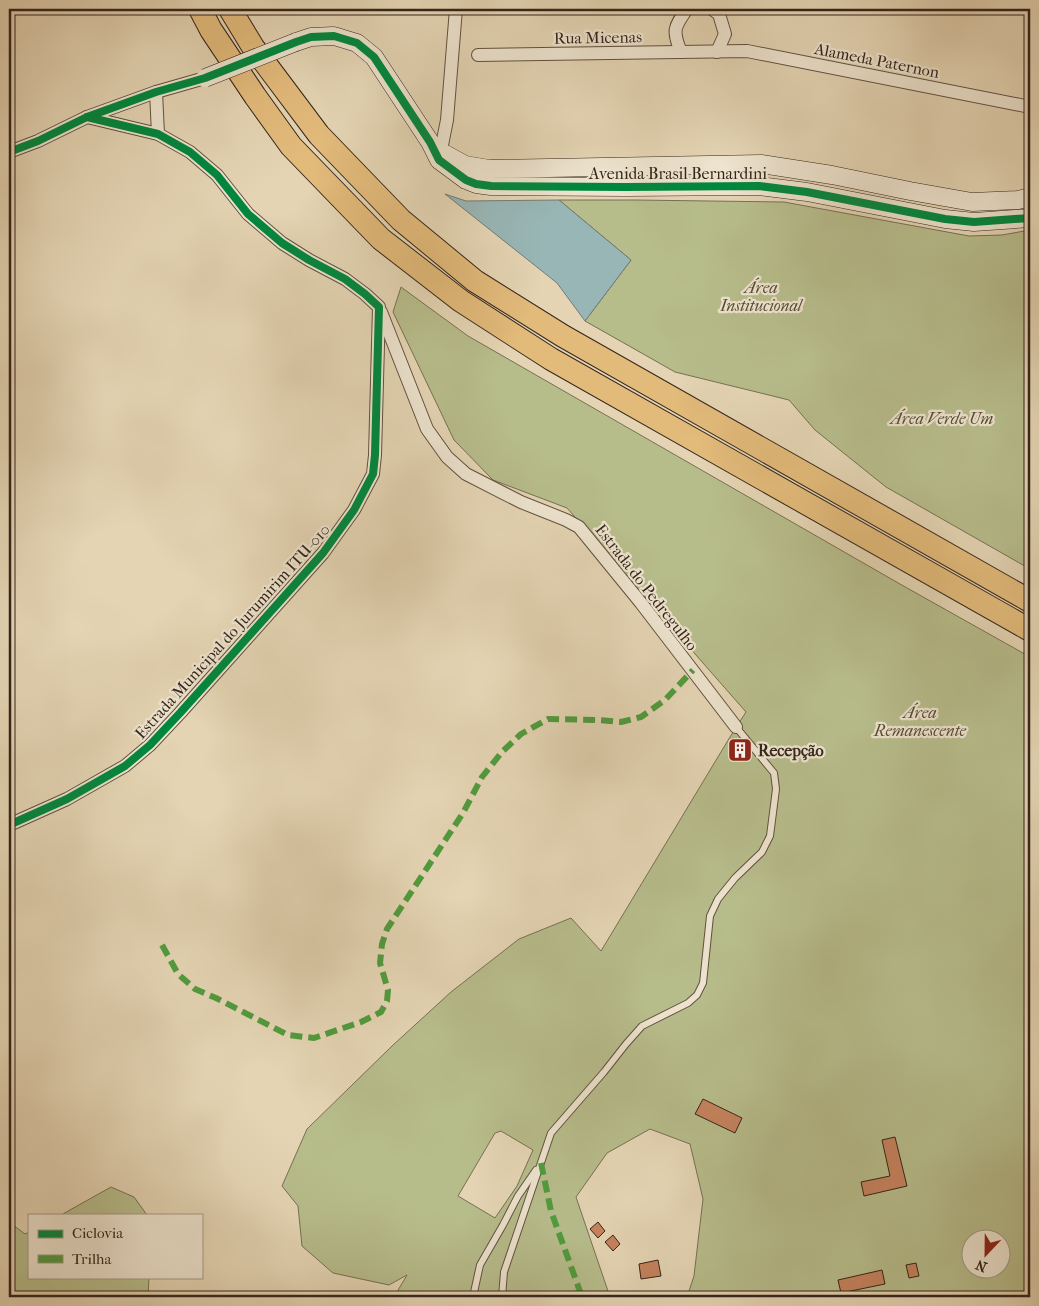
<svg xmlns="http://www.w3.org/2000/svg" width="1039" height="1306" viewBox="0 0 1039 1306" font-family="'IM FELL French Canon',serif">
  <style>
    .green { fill: #b7bc8b; stroke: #767053; fill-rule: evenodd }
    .water { fill: #98b6b6; stroke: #707c78 }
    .building { fill: #c5835e; stroke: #34251b }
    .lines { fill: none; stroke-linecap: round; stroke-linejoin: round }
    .lane-casing { stroke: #605141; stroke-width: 8 }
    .street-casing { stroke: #605141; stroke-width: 14 }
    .secondary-casing { stroke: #34251b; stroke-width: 19 }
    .highway-casing { stroke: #34251b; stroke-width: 24 }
    .lane { stroke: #ede3ce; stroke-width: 6 }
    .street { stroke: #ede3ce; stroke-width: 12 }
    .secondary { stroke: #ede3ce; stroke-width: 18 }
    .highway { stroke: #e2ba7a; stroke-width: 22 }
    .secondary-bridge-casing { stroke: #34251b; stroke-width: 19; stroke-linecap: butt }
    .secondary-bridge { stroke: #ede3ce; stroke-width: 18 }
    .quiet { stroke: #519b3e; stroke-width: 6; stroke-dasharray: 12 6; stroke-linecap: butt }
    .cycleway-casing { stroke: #ede3ce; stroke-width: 11 }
    .cycleway { stroke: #00873e; stroke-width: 8 }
    .labels { text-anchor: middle; stroke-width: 4.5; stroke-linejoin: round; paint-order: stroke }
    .street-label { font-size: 16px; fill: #34251b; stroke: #ede3ce }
    .park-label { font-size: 16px; font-style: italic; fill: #554b37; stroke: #ede3ce }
    .poi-label { font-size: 16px; font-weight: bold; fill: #34251b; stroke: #ede3ce; text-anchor: start }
  </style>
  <rect width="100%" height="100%" fill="#e4d4b3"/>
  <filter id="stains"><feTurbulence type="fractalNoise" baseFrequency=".004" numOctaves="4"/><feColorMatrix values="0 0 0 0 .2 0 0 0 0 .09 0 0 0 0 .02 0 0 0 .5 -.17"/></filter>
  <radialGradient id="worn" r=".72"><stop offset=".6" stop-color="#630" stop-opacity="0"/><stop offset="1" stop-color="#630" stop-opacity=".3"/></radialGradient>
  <g class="green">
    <polygon points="559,200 635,200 784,202 969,236 1002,235 1030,230 1030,569 886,487 815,430 789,400 675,372 585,321 631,260"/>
    <path d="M401,287L468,336L900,584L1030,657V1297H687L694,1276L703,1199L690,1144L650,1129L607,1153L576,1197L610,1297H394L407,1275L389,1285L333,1273L302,1246L298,1206L282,1186L307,1129L392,1046L451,992L519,939L571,918L601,951L730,737L746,712L567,508L493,480L454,440L393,312ZM501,1131L533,1150L517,1186L495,1218L458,1196L495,1133ZM972,1238H1002V1268H972Z"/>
    <polygon points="111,1187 134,1197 147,1215 61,1215"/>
    <polygon points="9,1222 25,1234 29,1232 29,1277 149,1277 148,1297 9,1297"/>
  </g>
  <polygon class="water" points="445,194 466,201 559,200 631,260 585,321 557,283"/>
  <g class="building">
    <polygon points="740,743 747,751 740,757 733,749"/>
    <polygon points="703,1099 742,1118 735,1133 695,1114"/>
    <polygon points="895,1137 907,1186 864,1196 861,1182 890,1176 882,1140"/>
    <polygon points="598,1222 605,1231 598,1238 590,1229"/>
    <polygon points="613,1235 620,1244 613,1251 605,1242"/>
    <polygon points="658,1260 661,1276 641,1279 639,1264"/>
    <polygon points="916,1263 919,1276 909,1278 906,1265"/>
    <polygon points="882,1270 885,1284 841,1293 838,1280"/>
  </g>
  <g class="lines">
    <defs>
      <g id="lane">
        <polyline points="473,1297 480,1265 503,1225 518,1196 536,1170"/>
        <polyline points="502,1297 504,1272 551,1133 604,1072 626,1044 642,1026 688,1003 697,995 703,983 710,916 718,899 735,878 762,852 770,836 776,789 774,773 736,727"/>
      </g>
      <g id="street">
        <polyline points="712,9 719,14 725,34 717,52"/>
        <path d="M681,52C672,31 674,27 687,9"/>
        <polyline points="478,55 747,51 1030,107"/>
        <polyline points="156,92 158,134"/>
        <polyline points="9,152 38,141 87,117 156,92 205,78"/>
        <polyline points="439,160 447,120 456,9"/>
        <polyline points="381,312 427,429 447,457 466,474 521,502 566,520 579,527 641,603 736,727"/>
        <polyline points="9,825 67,799 125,766 150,745 180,713 323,553 354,510 373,474 375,455 379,307 365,294 345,279 309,260 282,243 248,214 217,175 190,152 158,134 87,117"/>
      </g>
      <g id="secondary">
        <polyline points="296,42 311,37 334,36 357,43 374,57 430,142 439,160 466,180 476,184 491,186 626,187 759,186 807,192 945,219 974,222 1030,218"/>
        <polyline points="445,154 465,165 489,169 761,164 832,175 910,191 972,202 1018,200 1030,197"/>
      </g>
      <g id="highway">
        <polyline points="200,9 211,30 255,96 291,146 381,239 461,301 551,359 1030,630"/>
        <polyline points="230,9 253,47 319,135 401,220 475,281 563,336 1030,601"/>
      </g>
    </defs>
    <use href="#lane" class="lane-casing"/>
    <use href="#street" class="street-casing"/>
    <use href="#secondary" class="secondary-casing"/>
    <use href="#highway" class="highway-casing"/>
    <use href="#lane" class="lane"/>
    <use href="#street" class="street"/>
    <use href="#secondary" class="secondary"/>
    <use href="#highway" class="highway"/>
    <defs>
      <polyline id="secondary-bridge" points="205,78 296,42"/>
    </defs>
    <use href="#secondary-bridge" class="secondary-bridge-casing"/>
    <use href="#secondary-bridge" class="secondary-bridge"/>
    <g class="quiet">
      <polyline points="162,945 178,974 195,989 216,998 288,1035 314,1038 361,1022 381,1012 387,1001 388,990 380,963 382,944 387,929 463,813 482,777 502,752 521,734 548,719 597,720 621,722 641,717 665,700 693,670"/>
      <polyline points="541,1163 551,1211 582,1297"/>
    </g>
    <defs>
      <g id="cycleway">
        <polyline points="9,152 38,141 87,117 156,92 205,78 296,42 311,37 334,36 357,43 374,57 430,142 439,160 466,180 476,184 491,186 626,187 759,186 807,192 945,219 974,222 1030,218"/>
        <polyline points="9,825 67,799 125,766 150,745 180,713 323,553 354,510 373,474 375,455 379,307 365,294 345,279 309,260 282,243 248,214 217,175 190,152 158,134 87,117"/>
      </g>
    </defs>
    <use href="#cycleway" class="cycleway-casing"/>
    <use href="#cycleway" class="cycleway"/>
  </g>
  <defs>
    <symbol id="building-square" viewBox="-11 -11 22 22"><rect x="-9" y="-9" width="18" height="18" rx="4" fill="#8f2418" stroke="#ede3ce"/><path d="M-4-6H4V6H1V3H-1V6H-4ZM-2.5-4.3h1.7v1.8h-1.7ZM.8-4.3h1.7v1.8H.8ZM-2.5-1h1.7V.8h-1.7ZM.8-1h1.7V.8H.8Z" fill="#fff"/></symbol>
  </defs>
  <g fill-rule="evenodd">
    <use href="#building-square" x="726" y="736" width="28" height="28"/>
  </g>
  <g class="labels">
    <g class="street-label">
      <text transform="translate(598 37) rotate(-1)" y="6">Rua Micenas</text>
      <text transform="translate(877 60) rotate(11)" y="6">Alameda Paternon</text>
      <text x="678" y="179">Avenida Brasil Bernardini</text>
      <text transform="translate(647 587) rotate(52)" y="6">Estrada do Pedregulho</text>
      <text transform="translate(232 631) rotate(-48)" y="6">Estrada Municipal do Jurumirim ITU-010</text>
    </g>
    <g class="park-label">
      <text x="761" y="293">Área<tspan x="761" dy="18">Institucional</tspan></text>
      <text x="942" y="424">Área Verde Um</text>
      <text x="920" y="718">Área<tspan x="920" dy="18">Remanescente</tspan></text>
    </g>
    <g class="poi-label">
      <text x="758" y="756">Recepção</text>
    </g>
  </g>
  <rect width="1039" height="1306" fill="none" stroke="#e4d4b3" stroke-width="30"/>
  <rect x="10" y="10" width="1019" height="1286" fill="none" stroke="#34251b" stroke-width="2.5"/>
  <rect x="15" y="15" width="1009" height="1276" fill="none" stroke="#34251b"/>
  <rect x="28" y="1214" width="175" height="65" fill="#ede3ce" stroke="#a39786"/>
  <rect x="38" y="1230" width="25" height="8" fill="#00873e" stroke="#a39786"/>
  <text x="72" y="1238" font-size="15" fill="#34251b">Ciclovia</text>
  <rect x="38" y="1255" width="25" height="8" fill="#519b3e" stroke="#a39786"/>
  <text x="72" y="1264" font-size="15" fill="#34251b">Trilha</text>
  <g transform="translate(986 1254) rotate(202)"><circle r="24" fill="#ede3ce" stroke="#a39786"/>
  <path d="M0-4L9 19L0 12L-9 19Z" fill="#8f2418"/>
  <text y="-8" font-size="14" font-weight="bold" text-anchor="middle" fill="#34251b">N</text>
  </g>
  <rect width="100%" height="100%" filter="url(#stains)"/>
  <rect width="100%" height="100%" fill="url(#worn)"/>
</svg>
